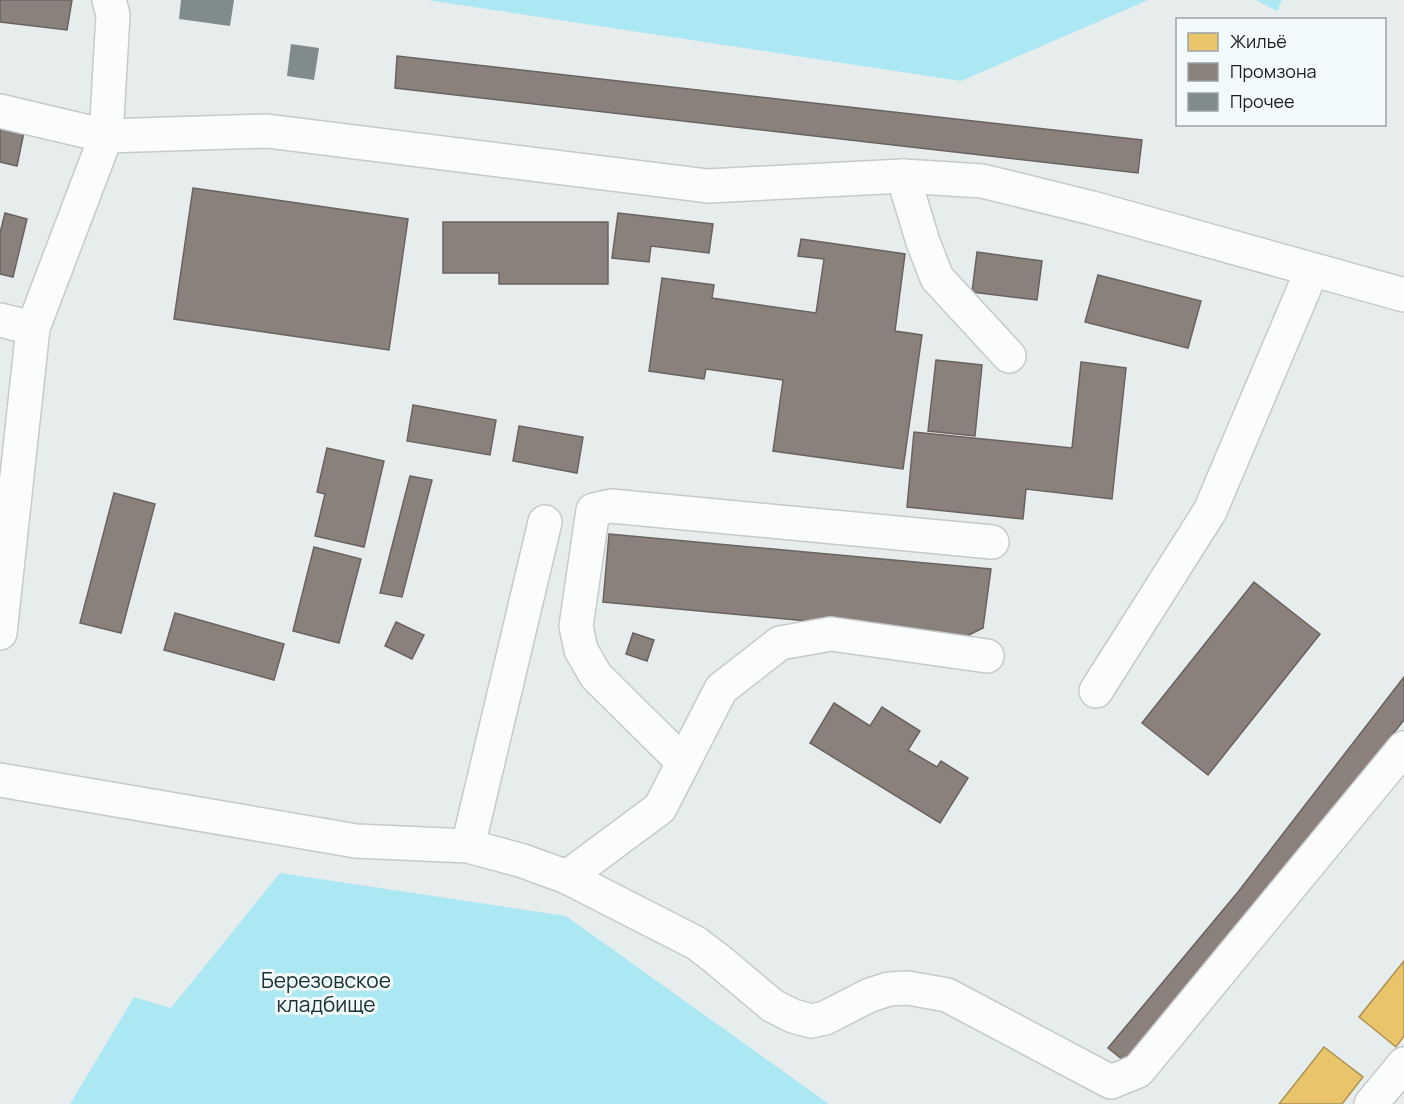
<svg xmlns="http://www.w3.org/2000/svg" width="1404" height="1104" viewBox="0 0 1404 1104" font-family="Manrope,sans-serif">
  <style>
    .green { fill: #abe8f3 }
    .homes { fill: #e9c46a; stroke: #ab9253; stroke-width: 1.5 }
    .industry { fill: #8a817c; stroke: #696360; stroke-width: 1.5 }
    .building { fill: #808b8c }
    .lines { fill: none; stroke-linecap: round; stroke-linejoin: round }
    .minor-casing { stroke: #c6caca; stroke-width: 36 }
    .minor { stroke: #fbfcfc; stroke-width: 33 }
    .labels { text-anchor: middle; stroke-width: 6; stroke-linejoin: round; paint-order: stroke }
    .park-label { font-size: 21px; fill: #162f33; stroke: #f2fafc }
  </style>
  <rect width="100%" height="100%" fill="#e7ecec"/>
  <g class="green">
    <polygon points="428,0 1148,0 961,81"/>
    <polygon points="1256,0 1282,0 1277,11"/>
    <polygon points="280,873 566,916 829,1104 70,1104 134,997 171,1008"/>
  </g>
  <g class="homes">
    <polygon points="1404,961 1404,1036 1396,1047 1359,1017"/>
    <polygon points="1324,1047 1363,1077 1342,1104 1279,1104"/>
  </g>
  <g class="industry">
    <polygon points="0,0 72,0 67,30 0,22"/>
    <polygon points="397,56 1142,140 1138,173 395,88"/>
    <polygon points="0,121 25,127 17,166 0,162"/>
    <polygon points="193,188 408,219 389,350 174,319"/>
    <polygon points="5,213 27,219 13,277 0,274 0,233"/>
    <polygon points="618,213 713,224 709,253 651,246 649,262 612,258"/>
    <polygon points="443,222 608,222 608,284 499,284 499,273 443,273"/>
    <polygon points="801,239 905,254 895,331 922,335 903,469 773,451 783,380 706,369 704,379 649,371 662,278 714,285 712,298 816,313 824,259 798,256"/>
    <polygon points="977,252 1042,261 1037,300 972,292"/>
    <polygon points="1098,275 1201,301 1188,348 1085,322"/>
    <polygon points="936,360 982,365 975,436 928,431"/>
    <polygon points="1081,362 1126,368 1112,499 1026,489 1023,519 907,507 914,432 1072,448"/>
    <polygon points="413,405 496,420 490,455 407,441"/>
    <polygon points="519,426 583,437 577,473 513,461"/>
    <polygon points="327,448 384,461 364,547 315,536 325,494 317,492"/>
    <polygon points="410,476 432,480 402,597 380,593"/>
    <polygon points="114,493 155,504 121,633 80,623"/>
    <polygon points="609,534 991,569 983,628 967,636 603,602"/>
    <polygon points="314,547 361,559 339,643 293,631"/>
    <polygon points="1254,582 1320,634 1208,775 1142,723"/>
    <polygon points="175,613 284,644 274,680 164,650"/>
    <polygon points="396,622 424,635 412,659 385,646"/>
    <polygon points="633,633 654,640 647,661 626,654"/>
    <polygon points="1404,677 1404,720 1129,1065 1108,1048 1238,892"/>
    <polygon points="834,703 870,726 882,707 920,731 908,750 937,767 941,761 968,778 940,823 810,743"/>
  </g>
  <g class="building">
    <polygon points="181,0 234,0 230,26 179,19"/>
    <polygon points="291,44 319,48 314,80 287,76"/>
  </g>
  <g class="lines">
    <defs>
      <g id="minor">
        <polyline points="0,111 106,136 267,131 708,186 903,176 982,181 1092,208 1404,295"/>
        <polyline points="903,176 923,242 937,278 1009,356"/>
        <polyline points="0,320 33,328"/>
        <polyline points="0,633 33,328 106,136 113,15 109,0"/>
        <polyline points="1096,691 1210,511 1312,270"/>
        <polyline points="682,761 596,676 581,650 576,626 593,510 611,506 992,542"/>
        <polyline points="0,780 356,841 468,846 523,861 567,877 696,943 717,959 773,1006 793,1016 811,1021 825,1018 870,995 889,989 908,988 947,995 1111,1082 1138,1071 1404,748"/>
        <polyline points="468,846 545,522"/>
        <polyline points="567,877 660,808 721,689 780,643 831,634 987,656"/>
        <polyline points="1371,1104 1404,1064"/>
      </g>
    </defs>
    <use href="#minor" class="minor-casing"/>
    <use href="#minor" class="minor"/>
  </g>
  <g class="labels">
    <g class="park-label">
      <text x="326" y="988">Березовское<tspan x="326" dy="24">кладбище</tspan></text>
    </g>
  </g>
  <rect x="1176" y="18" width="210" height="108" fill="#f2fafc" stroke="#9ca2a3" stroke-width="1.5"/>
  <rect x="1188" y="33" width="30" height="18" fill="#e9c46a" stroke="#9ca2a3" stroke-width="1.5"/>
  <text x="1230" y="48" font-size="18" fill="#1b1d1e">Жильё</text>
  <rect x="1188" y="63" width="30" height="18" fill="#8a817c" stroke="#9ca2a3" stroke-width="1.5"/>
  <text x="1230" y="78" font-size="18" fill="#1b1d1e">Промзона</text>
  <rect x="1188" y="93" width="30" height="18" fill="#808b8c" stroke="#9ca2a3" stroke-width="1.5"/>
  <text x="1230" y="108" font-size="18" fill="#1b1d1e">Прочее</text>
</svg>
